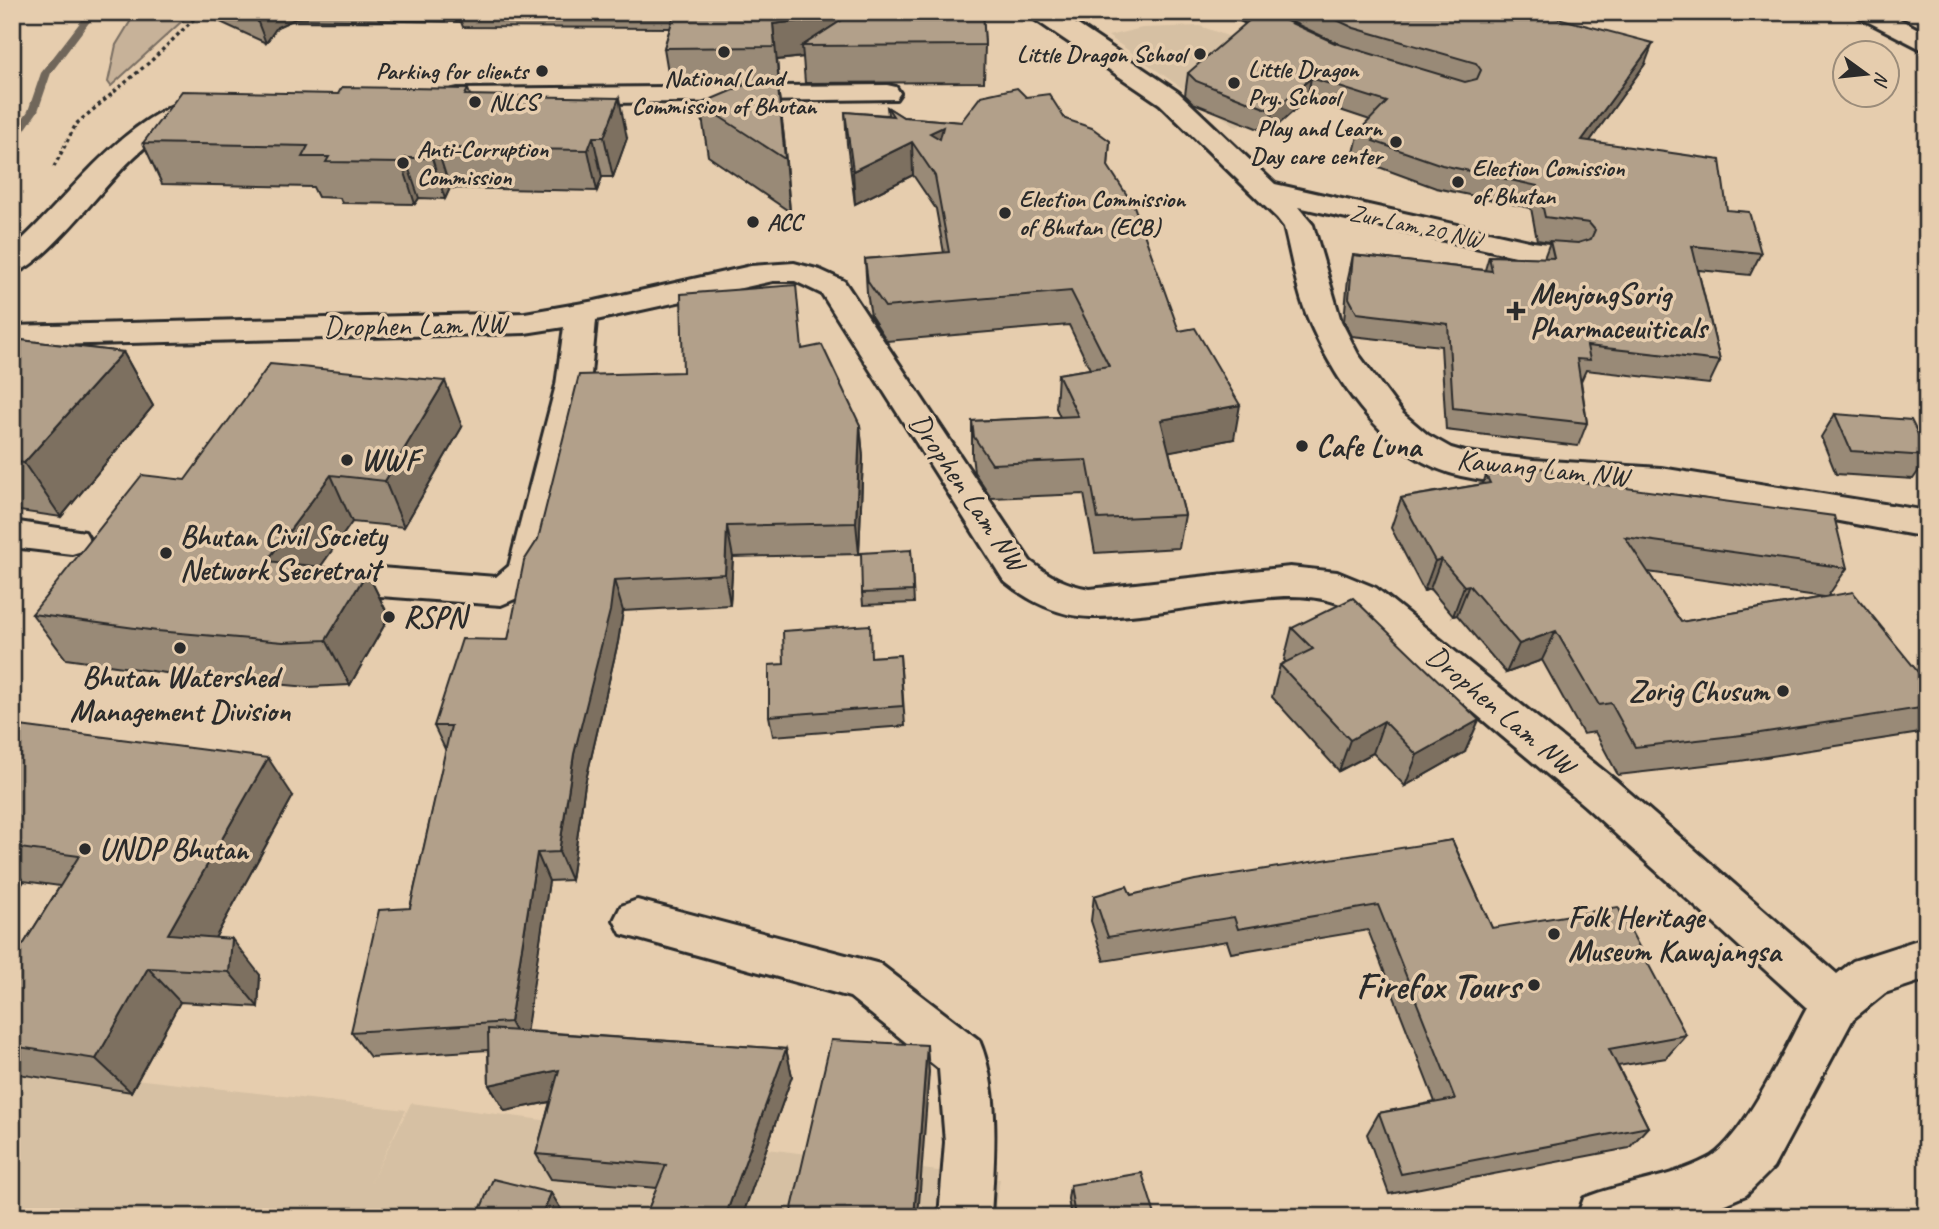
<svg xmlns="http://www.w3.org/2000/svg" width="1939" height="1229" viewBox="0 0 1939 1229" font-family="Caveat,sans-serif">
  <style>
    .built { fill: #d6c0a3 }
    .green { fill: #c7b299; stroke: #796e62; stroke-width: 2 }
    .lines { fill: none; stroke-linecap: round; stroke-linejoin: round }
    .stream { fill: #6f665a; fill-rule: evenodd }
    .minor-casing { stroke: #2b2b2b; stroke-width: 6 }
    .major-casing { stroke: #2b2b2b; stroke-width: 6 }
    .path { stroke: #2b2b2b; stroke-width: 3.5; stroke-dasharray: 3.5 3.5; stroke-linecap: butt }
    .minor { fill: #e6cdae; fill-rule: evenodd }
    .major { fill: #e6cdae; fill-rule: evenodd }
    .wall { fill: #998a77; stroke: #2b2b2b; stroke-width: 2; fill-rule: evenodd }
    .shaded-wall { fill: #7d7061; stroke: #2b2b2b; stroke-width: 2 }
    .building { fill: #b2a08a; stroke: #2b2b2b; stroke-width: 2; fill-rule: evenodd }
    .poi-dot { fill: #2b2b2b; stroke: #e6cdae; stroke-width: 2.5 }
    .labels { text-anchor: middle; stroke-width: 7; stroke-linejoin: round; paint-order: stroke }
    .far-poi-label { font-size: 24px; font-weight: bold; fill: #2b2b2b; stroke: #e6cdae; text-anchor: start }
    .far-street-label { font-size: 24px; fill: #2b2b2b; stroke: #e6cdae }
    .poi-label { font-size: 30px; font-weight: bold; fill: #2b2b2b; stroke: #e6cdae; text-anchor: start }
    .street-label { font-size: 30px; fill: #2b2b2b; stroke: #e6cdae }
    .near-poi-label { font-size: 37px; font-weight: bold; fill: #2b2b2b; stroke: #e6cdae; text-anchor: end }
  </style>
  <rect width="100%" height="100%" fill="#e6cdae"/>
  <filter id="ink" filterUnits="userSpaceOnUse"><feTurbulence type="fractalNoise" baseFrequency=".0143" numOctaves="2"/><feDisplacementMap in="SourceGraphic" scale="14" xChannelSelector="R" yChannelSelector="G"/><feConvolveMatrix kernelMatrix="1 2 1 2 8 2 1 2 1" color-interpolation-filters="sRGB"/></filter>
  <g filter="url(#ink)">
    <g class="built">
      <polygon points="1200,26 1316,68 1237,127 1108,36 1142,28"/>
      <polygon points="12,1065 406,1110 371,1182 411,1103 1000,1179 994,1217 12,1217"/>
    </g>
    <polygon class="green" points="136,12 192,12 111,86 108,82 116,45"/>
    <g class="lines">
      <polygon class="stream" points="88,12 97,12 51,73 38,111 16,143 12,144 12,134 28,111 41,73"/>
      <defs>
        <g id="minor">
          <path d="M1024,12H1056L1069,19L1178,92L1275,184L1533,242L1580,248L1584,254L1580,260L1569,263L1533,260L1298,207L1313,225L1341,321L1358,354L1402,413L1428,435L1451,448L1465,452L1533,460L1661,468L1927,511V537C1839,522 1750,502 1661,492C1595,485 1526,490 1461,476C1389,460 1338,387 1310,323C1297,294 1292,258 1284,227L1277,218L1160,104Z"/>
          <polygon points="1232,12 1265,12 1312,33 1316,38 1312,43 1294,43 1235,17"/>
          <polygon points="887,85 896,87 900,93 896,99 458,105 449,103 445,97 449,91 458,89"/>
          <path d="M206,94L215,96L219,102C212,112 198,114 187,119C168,128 150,142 135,156C105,183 45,266 12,274V249C74,194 121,115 206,94Z"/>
          <path d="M794,263L820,270L844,281L1030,561C1049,576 1066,585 1090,589L1290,567L1337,572L1376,588L1615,780L1837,974L1853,961L1927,937V979L1885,993L1853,1019L1773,1168L1746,1195L1694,1217H1577L1584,1198C1624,1182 1669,1179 1707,1159C1742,1142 1787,1045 1807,1008L1585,806L1350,608C1317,593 1285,595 1250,599C1200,605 1141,617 1091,617C1060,617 1027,600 1004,581L822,294L795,281H773L596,320L590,385L546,570L531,592L501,605L380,596L367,592L361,582L367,572L380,568L496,577L509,566L556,385L564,327L525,333L12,346V326L525,313L595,301L751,266Z"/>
          <polygon points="12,521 85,532 90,541 85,550 72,554 12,547"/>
          <path d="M637,900L880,964L979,1040C1001,1091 994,1162 991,1217H939L945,1142L939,1069L850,997L621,934L614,920L621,906Z"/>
        </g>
        <polygon id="major" points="1856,12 1887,12 1927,34 1927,52 1859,17"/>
      </defs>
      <use href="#minor" class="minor-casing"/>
      <use href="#major" class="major-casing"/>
      <g class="path">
        <polyline points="54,167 76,124 151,61 201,12"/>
        <polyline points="12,210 20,203"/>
      </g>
      <use href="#minor" class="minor"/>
      <use href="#major" class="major"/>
    </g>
    <g class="wall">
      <polygon points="202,12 983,12 985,45 984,82 805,83 803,57 777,60 779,83 670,84 664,48 670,28 463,27 461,22 295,19 277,27 266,43 203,14"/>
      <polygon points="1277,12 1535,12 1645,64 1590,141 1727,210 1761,253 1750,275 1698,270 1720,361 1709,384 1586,370 1581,381 1587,423 1578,446 1446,430 1441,346 1352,336 1344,321 1348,278 1353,255 1485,270 1489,256 1544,258 1550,242 1537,240 1531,208 1436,188 1368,163 1369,158 1354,153 1359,131 1370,120 1307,99 1269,133 1193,103 1185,95 1188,73 1335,43 1339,44 1277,15"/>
      <polygon points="778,87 784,138 790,212 708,156 700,104"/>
      <polygon points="468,89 470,95 627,138 613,177 602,177 597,191 450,188 445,199 419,198 415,204 342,203 340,198 318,197 313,187 162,184 143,143 338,94"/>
      <polygon points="1026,97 1065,119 1110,141 1108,167 1179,331 1234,439 1169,451 1185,515 1179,548 1095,553 1084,494 991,498 974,472 972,455 972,421 1060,417 1056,408 1058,374 1090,369 1069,325 887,341 871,316 867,293 865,259 944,253 936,209 913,175 855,204 847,144 845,112 888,115 887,107 903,117 961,122"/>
      <polygon points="12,339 123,352 153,406 61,517 12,510"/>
      <polygon points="803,349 860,425 863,457 859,554 733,557 730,605 623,611 618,642 585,784 571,880 549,881 526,1031 786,1049 792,1076 742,1217 645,1217 657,1188 551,1179 536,1154 550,1102 505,1111 489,1085 488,1050 370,1057 351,1032 410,908 446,751 434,726 508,640"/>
      <polygon points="1835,414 1927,452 1927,459 1913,479 1836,474 1821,437"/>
      <polygon points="462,427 404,527 352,522 320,567 367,572 389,617 350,685 308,687 187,676 66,659 32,614 185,480"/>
      <path d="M1486,475L1551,478L1847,568L1828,596L1925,681L1927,680V726L1920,733L1740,761L1618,775L1595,732L1583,734L1542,660L1506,673L1457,615L1453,616L1430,589L1424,591L1391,528L1401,498L1483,484ZM1648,572L1824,597L1681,622Z"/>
      <polygon points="911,550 914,603 863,605 862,593"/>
      <polygon points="1292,628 1465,752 1405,786 1373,753 1339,771 1272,697 1280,665 1286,662 1284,660"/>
      <polygon points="900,655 905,726 773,736 769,716 872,657"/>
      <polygon points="12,725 293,796 215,938 260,975 258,1007 180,1002 131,1092 12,1073 12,944 23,945 60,886 24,881 12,898"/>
      <polygon points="1452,840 1492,928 1686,1035 1666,1058 1618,1066 1648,1127 1629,1148 1389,1194 1367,1134 1379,1113 1435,1102 1368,930 1231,953 1227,941 1104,961 1091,921 1094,896 1131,895"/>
      <polygon points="1070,1185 1155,1215 1154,1217 1071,1217 1068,1199"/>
    </g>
    <g class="shaded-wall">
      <polygon points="254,12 293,12 295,19 277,27 266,43"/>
      <polygon points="850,15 802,46 803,57 777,60 779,83 773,24"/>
      <polygon points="1653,43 1645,64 1575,162 1582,140"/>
      <polygon points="1311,78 1307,99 1269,133 1272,111"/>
      <polygon points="778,87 784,138 790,212 785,159"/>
      <polygon points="619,98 627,138 613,177 604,137"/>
      <polygon points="943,127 944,160 930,133"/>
      <polygon points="593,137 602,177 597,191 588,150"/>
      <polygon points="912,142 913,175 855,204 853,171"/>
      <polygon points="437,148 450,188 445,199 432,158"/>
      <polygon points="405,158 419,198 415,204 402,163"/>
      <polygon points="123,352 153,406 61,517 24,463"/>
      <polygon points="445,381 462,427 404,527 385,481"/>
      <polygon points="1240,405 1234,439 1156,454 1161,420"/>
      <polygon points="860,425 863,457 859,554 856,523"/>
      <polygon points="331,475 352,522 292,607 267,561"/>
      <polygon points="727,526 733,557 730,605 725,574"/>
      <polygon points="1441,559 1430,589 1424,591 1435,561"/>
      <polygon points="367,572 389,617 350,685 326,640"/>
      <polygon points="614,580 623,611 618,642 585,784 571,880 559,852 574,754"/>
      <polygon points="1469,585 1457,615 1453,616 1464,586"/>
      <polygon points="1556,631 1542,660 1506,673 1519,644"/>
      <polygon points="1479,720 1465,752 1405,786 1417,755"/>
      <polygon points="1384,721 1373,753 1339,771 1350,740"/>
      <polygon points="268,758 293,796 198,969 168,934"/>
      <polygon points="537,853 549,881 524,1048 510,1022"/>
      <polygon points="12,869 24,881 12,898"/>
      <polygon points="232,939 260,975 258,1007 229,972"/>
      <polygon points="148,968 180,1002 131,1092 96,1059"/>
      <polygon points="927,1045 929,1072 918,1217 914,1217"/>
      <polygon points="786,1049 792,1076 742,1217 725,1217"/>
      <polygon points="559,1070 573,1097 505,1111 489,1085"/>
      <polygon points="551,1193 566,1217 541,1217"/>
    </g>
    <g class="building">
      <polygon points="675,12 983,12 985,45 802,46 850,15 773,24 775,47 664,48"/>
      <polygon points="1259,12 1267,12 1335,43 1465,82 1477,79 1481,70 1476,63 1354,28 1320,12 1535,12 1653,43 1582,140 1720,160 1727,210 1749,212 1761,253 1692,246 1720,361 1587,346 1590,360 1577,359 1587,423 1453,408 1448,324 1357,313 1349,298 1353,255 1492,271 1489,256 1554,258 1550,241 1578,243 1591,239 1595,230 1589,223 1545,217 1538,186 1442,165 1373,141 1376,137 1359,131 1387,102 1311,78 1272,111 1196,81 1188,73"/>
      <polygon points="747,84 778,87 785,159 700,104"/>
      <polygon points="342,87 468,89 465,95 619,98 604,137 593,137 588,150 437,148 432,158 405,158 402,163 326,162 329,157 302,157 308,146 143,143 182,91 338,94"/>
      <path d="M1017,88L1026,97L1049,94L1065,119L1092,128L1110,141L1108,166L1134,206L1179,331L1195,328L1240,405L1161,420L1185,515L1098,519L1087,460L992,464L974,437L972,421L1078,416L1058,374L1109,366L1071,291L885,307L868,282L865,259L949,252L935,176L912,142L853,171L845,112L893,116L887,107L903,117L961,122L981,96ZM943,127L940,139L930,133Z"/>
      <polygon points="796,285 802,349 822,345 860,425 856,523 727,526 725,574 614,580 610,611 574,754 559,852 537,853 510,1022 351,1032 379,910 410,908 451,726 434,726 462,639 508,640 524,561 538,539 579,375 683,372 681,294"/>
      <polygon points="12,339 123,352 24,463 12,461"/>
      <polygon points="270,364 445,381 385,481 331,475 267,561 367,572 326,640 283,642 157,631 32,614 142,475 185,480"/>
      <polygon points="1835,414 1911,420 1927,452 1927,456 1851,451"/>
      <polygon points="1552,467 1551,478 1834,516 1847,568 1625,537 1681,622 1853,592 1927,683 1927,707 1760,733 1635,747 1611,703 1599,705 1556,631 1519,644 1469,585 1464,586 1441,559 1435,561 1401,498 1490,483 1486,475"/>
      <polygon points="911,550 913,591 862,593 861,553"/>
      <polygon points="1353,598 1479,720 1417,755 1384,721 1350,740 1280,665 1313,649 1292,628"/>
      <polygon points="870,625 871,657 900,655 903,706 769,716 769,665 784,664 783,631"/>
      <polygon points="12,725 268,758 168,934 232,939 229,972 148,968 96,1059 12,1046 12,944 23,945 79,856 12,847"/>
      <polygon points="1452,840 1492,928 1618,907 1686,1035 1609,1049 1648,1127 1401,1174 1379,1113 1455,1099 1378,905 1238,929 1234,917 1108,937 1094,896 1127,886 1131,895 1195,880"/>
      <polygon points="488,1029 786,1049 725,1217 645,1217 666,1165 536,1154 559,1070 489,1085"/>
      <polygon points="831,1040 927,1045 914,1217 790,1217"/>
      <polygon points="1142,1173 1155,1215 1142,1217 1075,1217 1070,1185"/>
      <polygon points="493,1179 551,1193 541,1217 477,1217"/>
    </g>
  </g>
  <g class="poi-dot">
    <circle cx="724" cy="52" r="7"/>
    <circle cx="1200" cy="54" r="7"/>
    <circle cx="542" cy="71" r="7"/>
    <circle cx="1234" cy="83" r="7"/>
    <circle cx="475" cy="102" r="7"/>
    <circle cx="1396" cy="142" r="7"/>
    <circle cx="403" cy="163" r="7"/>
    <circle cx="1458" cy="182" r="7"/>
    <circle cx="1005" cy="213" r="7"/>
    <circle cx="753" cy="222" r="7"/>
    <path d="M1512.5 300.5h7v7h7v7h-7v7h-7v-7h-7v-7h7z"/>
    <circle cx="1302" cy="446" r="7"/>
    <circle cx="347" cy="460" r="7"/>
    <circle cx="166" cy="553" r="7"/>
    <circle cx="389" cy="617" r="7"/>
    <circle cx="180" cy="648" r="7"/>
    <circle cx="1783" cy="691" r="7"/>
    <circle cx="85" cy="849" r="7"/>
    <circle cx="1554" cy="934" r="7"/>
    <circle cx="1534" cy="985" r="7"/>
  </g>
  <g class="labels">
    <g class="far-poi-label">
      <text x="1186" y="62" text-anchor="end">Little Dragon School</text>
      <text x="1248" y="77">Little Dragon<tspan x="1248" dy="28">Pry. School</tspan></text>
      <text x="528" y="79" text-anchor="end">Parking for clients</text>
      <text x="724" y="86" text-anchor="middle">National Land<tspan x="724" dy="28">Commission of Bhutan</tspan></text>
      <text x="489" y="110">NLCS</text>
      <text x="1382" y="136" text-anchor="end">Play and Learn<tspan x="1382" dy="28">Day care center</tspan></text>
      <text x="417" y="157">Anti-Corruption<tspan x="417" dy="28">Commission</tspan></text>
      <text x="1472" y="176">Election Comission<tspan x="1472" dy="28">of Bhutan</tspan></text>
      <text x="1019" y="207">Election Commission<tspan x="1019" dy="28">of Bhutan (ECB)</tspan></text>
      <text x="767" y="230">ACC</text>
    </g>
    <g class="far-street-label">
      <text transform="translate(1416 226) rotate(12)" y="8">Zur Lam 20 NW</text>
    </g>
    <g class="poi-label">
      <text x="1530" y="304">MenjongSorig<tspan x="1530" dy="34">Pharmaceuiticals</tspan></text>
      <text x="1316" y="456">Cafe Luna</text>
      <text x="361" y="470">WWF</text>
      <text x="180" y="546">Bhutan Civil Society<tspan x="180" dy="34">Network Secretrait</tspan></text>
      <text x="403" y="627">RSPN</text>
      <text x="180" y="687" text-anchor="middle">Bhutan Watershed<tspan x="180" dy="34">Management Division</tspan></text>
      <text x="1769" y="701" text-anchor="end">Zorig Chusum</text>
      <text x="99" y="859">UNDP Bhutan</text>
      <text x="1568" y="927">Folk Heritage<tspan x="1568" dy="34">Museum Kawajangsa</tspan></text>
    </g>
    <g class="street-label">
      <text transform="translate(415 325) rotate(-1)" y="10">Drophen Lam NW</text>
      <text transform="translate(1543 468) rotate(6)" y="10">Kawang Lam NW</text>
      <text transform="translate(968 492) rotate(56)" y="10">Drophen Lam NW</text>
      <text transform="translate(1501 710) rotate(40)" y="10">Drophen Lam NW</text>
    </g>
    <g class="near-poi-label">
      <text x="1520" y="998">Firefox Tours</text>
    </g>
  </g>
  <rect width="1939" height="1229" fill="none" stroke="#e6cdae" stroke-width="42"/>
  <rect x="21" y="21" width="1897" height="1187" fill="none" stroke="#2b2b2b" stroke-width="2.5" filter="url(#ink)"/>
  <g transform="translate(1866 74) rotate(105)"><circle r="33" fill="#e6cdae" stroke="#9b8c7a" stroke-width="2"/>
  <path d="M0-5L12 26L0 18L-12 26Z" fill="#2b2b2b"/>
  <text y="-10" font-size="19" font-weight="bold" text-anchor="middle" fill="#2b2b2b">N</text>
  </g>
</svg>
